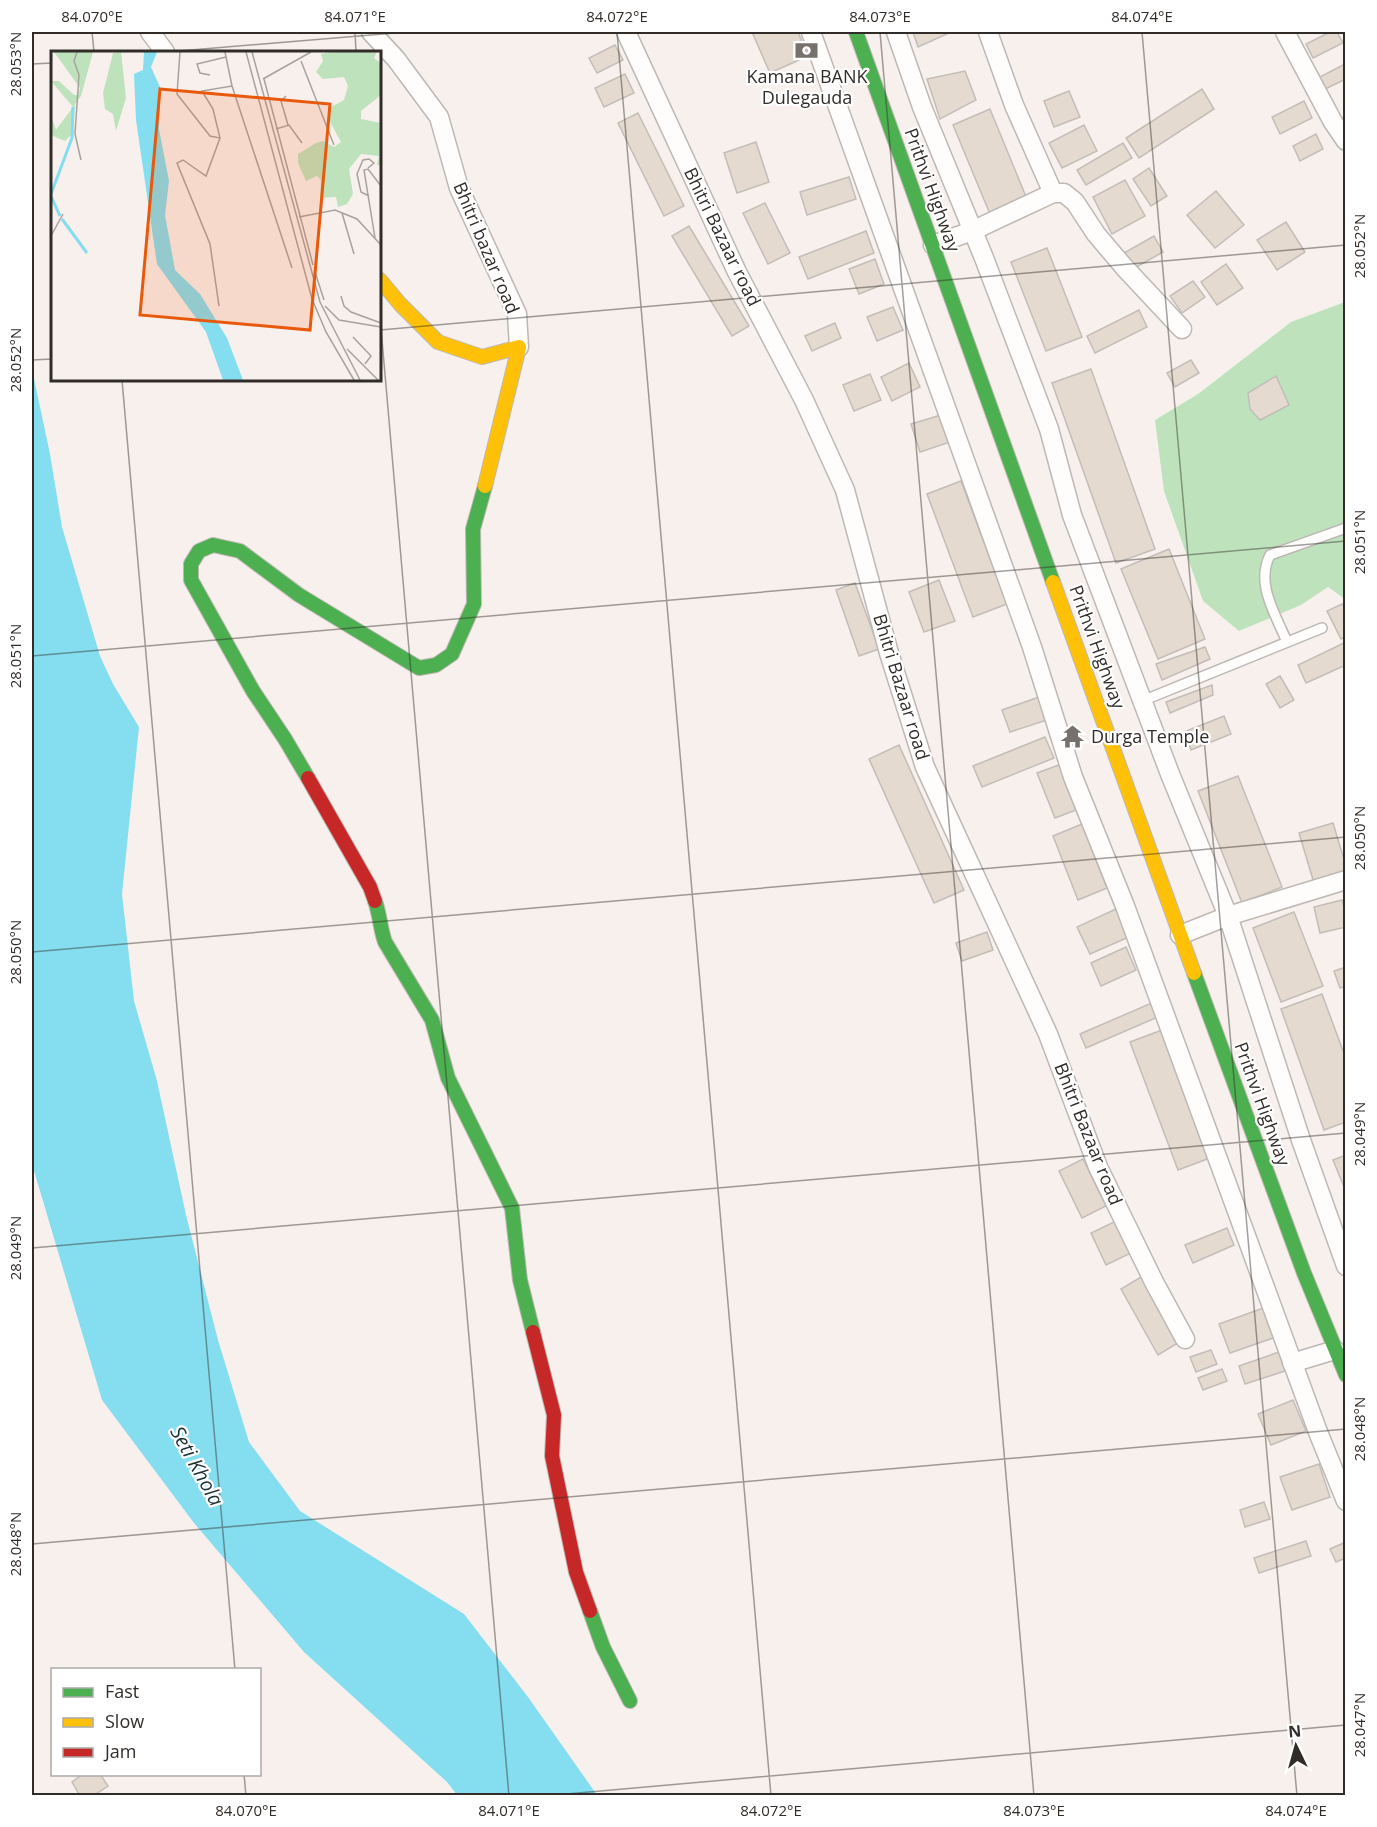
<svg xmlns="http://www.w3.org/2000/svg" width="1377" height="1827" viewBox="0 0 1377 1827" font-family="'Open Sans',sans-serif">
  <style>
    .forest { fill: #bee3bc }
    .water { fill: #85ddf0 }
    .building { fill: #e5dad0; stroke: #c3bdb9; stroke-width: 1.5 }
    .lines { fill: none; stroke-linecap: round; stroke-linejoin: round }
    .lane-casing { stroke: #beb8b4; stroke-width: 12 }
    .street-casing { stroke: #beb8b4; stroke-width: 21 }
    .fast-casing { stroke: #beb8b4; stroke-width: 16 }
    .slow-casing { stroke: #beb8b4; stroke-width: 16 }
    .jam-casing { stroke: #beb8b4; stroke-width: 16 }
    .lane { stroke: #fefdfc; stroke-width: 9 }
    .street { stroke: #fefdfc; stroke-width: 18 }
    .fast { stroke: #4caf50; stroke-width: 14 }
    .slow { stroke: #ffc107; stroke-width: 14 }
    .jam { stroke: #c62828; stroke-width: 14 }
    .ticks { fill: none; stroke: #312c28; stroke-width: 1.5; stroke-opacity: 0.45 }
    .labels { text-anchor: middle; stroke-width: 4.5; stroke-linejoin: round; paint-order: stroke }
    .poi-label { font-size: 18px; fill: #312c28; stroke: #fff }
    .street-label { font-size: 18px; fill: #312c28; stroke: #fff }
    .water-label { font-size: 20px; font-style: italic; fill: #1c3237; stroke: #fff }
    .inset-river { fill: none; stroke: #85ddf0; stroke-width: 3 }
    .inset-road { fill: none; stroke: #a8a29e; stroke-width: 1.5 }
    .view { fill: #e8590c; fill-opacity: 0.15; stroke: #e8590c; stroke-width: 3 }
    .inset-edge { fill: none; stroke: #312c28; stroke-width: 3 }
    .neatline { fill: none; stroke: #312c28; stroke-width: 2 }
    .ticks-label { font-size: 15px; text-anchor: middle; fill: #312c28 }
  </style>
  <rect width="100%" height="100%" fill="#f8f0ec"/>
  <polygon class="forest" points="1345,302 1345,599 1328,587 1301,605 1239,631 1203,601 1164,491 1155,420 1198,394 1291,322"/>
  <polygon class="water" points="32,369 50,454 62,527 100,656 113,684 139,727 122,894 134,1001 157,1081 186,1215 218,1340 249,1442 300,1511 464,1614 528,1697 597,1795 457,1795 447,1782 304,1652 194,1523 102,1400 32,1164"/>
  <g class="building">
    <polygon points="752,32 798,32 808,56 770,73"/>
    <polygon points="913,32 946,32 947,34 918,47"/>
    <polygon points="1330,32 1337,32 1343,43 1313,58 1306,44"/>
    <polygon points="615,45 623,60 597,73 589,58"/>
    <polygon points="1345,64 1346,79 1321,91 1316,79"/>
    <polygon points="965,71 976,100 940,119 927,79"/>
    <polygon points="625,74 634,93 604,107 595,88"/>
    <polygon points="1202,89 1214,109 1139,158 1126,138"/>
    <polygon points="1069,91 1080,117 1054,127 1044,101"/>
    <polygon points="1304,101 1312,118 1280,134 1272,117"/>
    <polygon points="990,109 1027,199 990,214 953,125"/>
    <polygon points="638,113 684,206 664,216 618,123"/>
    <polygon points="1084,125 1097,151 1062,168 1049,143"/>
    <polygon points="1316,134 1323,149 1300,161 1293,146"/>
    <polygon points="756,142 769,182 737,193 724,153"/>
    <polygon points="1123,143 1132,158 1086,185 1077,170"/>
    <polygon points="1149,168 1167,196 1151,206 1133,179"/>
    <polygon points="849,177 856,199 807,215 800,192"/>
    <polygon points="1125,180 1145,216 1112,234 1093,197"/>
    <polygon points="1216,191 1244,225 1215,248 1187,215"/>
    <polygon points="765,203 790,253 768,264 743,213"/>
    <polygon points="1286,222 1305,252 1277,270 1257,240"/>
    <polygon points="689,226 749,326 732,336 672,236"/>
    <polygon points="866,231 874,253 808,279 799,257"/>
    <polygon points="1154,236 1163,252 1133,269 1124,253"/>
    <polygon points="1047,248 1082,337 1046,351 1011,262"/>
    <polygon points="875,259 884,284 859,294 849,269"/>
    <polygon points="1226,264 1243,288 1217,305 1201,282"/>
    <polygon points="1193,281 1205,297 1182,313 1170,296"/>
    <polygon points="893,307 903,330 877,341 867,317"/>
    <polygon points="1139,310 1147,327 1095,353 1087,336"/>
    <polygon points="835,323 841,338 812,351 805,336"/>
    <polygon points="1191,360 1199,373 1175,387 1167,373"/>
    <polygon points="909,363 920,387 892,401 881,377"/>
    <polygon points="1091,369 1155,549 1116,563 1052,383"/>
    <polygon points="870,374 881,400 854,411 843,385"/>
    <polygon points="1276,376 1289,405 1260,420 1250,409 1248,393"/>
    <polygon points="941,415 950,442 920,452 911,424"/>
    <polygon points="961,481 1007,604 973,617 927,494"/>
    <polygon points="1169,549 1205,639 1158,659 1121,569"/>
    <polygon points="939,580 955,621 924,632 909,592"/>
    <polygon points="855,583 879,649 859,656 836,590"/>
    <polygon points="1342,604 1346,610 1346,636 1341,639 1327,611"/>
    <polygon points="1346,642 1346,665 1306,683 1298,665"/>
    <polygon points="1205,647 1210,659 1162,680 1156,664"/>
    <polygon points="1280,676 1294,700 1280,708 1266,684"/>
    <polygon points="1212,685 1213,695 1170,713 1166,702"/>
    <polygon points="1039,697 1047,720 1010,732 1002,710"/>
    <polygon points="1224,716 1231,734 1191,750 1184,732"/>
    <polygon points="1074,726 1084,741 1072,746 1061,733"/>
    <polygon points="1045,737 1054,758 982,787 973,766"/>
    <polygon points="899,745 964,890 934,903 869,759"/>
    <polygon points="1059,765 1076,810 1055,818 1037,773"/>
    <polygon points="1238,776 1282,887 1242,903 1198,791"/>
    <polygon points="1333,823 1346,866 1346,874 1314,883 1299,833"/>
    <polygon points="1082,824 1107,888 1078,900 1053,836"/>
    <polygon points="1342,900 1346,915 1346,927 1320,933 1314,907"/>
    <polygon points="1118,908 1131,936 1090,954 1077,927"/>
    <polygon points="1294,912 1323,986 1281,1002 1253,928"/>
    <polygon points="987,932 993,950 962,961 956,943"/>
    <polygon points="1126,947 1136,970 1101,986 1091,963"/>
    <polygon points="1346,967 1346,986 1340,988 1334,971"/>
    <polygon points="1322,994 1346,1059 1346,1122 1324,1130 1281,1009"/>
    <polygon points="1154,1002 1160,1016 1086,1048 1080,1034"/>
    <polygon points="1162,1030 1210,1158 1178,1170 1130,1042"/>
    <polygon points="1346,1155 1346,1192 1333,1160"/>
    <polygon points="1083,1159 1106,1206 1082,1218 1059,1171"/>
    <polygon points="1116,1221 1131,1253 1106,1265 1091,1233"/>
    <polygon points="1227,1228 1234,1245 1193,1263 1185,1245"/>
    <polygon points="1141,1277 1178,1343 1158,1355 1121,1289"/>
    <polygon points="1266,1307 1276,1337 1230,1353 1219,1324"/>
    <polygon points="1211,1350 1217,1364 1196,1372 1190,1357"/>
    <polygon points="1279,1352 1285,1371 1245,1384 1239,1366"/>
    <polygon points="1222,1369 1227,1381 1203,1390 1198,1378"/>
    <polygon points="1293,1400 1306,1431 1271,1445 1258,1414"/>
    <polygon points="1319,1464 1330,1497 1292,1510 1280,1477"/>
    <polygon points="1264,1502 1270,1519 1245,1527 1240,1510"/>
    <polygon points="1306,1541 1311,1556 1259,1573 1254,1558"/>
    <polygon points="1346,1542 1346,1558 1336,1562 1330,1549"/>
    <polygon points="83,1774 100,1774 108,1786 93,1796 80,1796 72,1782"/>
  </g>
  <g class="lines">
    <defs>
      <g id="lane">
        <path d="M1287,642C1276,615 1255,584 1270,555L1346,528"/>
        <polyline points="1142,701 1322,628"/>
      </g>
      <g id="street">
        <polyline points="150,32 165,52"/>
        <polyline points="371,32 396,59 439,117 459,188 517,314 519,347"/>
        <polyline points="626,32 737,272 804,400 845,490 889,653 925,767 1048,1034 1098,1167 1154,1282 1185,1339"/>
        <polyline points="811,32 1032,647 1073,777 1125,906 1318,1432 1346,1501"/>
        <polyline points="896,32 922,107 984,258 1049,429 1072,515 1170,774 1228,916 1301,1140 1346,1266"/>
        <polyline points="988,32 1014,105 1053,193"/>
        <polyline points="1285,32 1333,122 1346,141"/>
        <polyline points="933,245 972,231 1053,193 1064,193 1075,202 1096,234 1124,267 1182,329"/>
        <polyline points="1180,935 1228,916 1346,880"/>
        <polyline points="1292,1363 1335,1350"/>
      </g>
      <g id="fast">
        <polyline points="856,32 1053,582"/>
        <polyline points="308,778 285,739 253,691 191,580 191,564 199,551 213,545 240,551 299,595 419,668 436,665 452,654 474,604 473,529 485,486"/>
        <path d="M375,901C380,915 380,928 385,942L432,1020L448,1078L512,1208L520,1280L533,1332"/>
        <polyline points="1194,973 1304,1273 1346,1375"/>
        <polyline points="590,1611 603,1647 630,1701"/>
      </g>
      <g id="slow">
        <polyline points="380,280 400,304 438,342 482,357 519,347 485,486"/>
        <polyline points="1053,582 1194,973"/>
      </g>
      <g id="jam">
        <polyline points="308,778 370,887 375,901"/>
        <polyline points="533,1332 554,1415 552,1456 576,1572 590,1611"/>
      </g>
    </defs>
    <use href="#lane" class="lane-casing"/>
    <use href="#street" class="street-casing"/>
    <use href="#fast" class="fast-casing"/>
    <use href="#slow" class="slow-casing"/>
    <use href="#jam" class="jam-casing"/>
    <use href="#lane" class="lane"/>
    <use href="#street" class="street"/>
    <use href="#fast" class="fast"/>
    <use href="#slow" class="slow"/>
    <use href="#jam" class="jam"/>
  </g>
  <path class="ticks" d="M92,32L94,52M355,32L356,52M617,32L771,1796M880,32L1034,1796M1142,32L1297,1796M167,52L407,32M32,64L52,63M380,317L509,1796M380,330L1346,245M32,360L52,359M122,380L235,1670M32,656L1346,541M32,952L1346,837M32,1248L1346,1133M32,1544L1346,1429M244,1774L246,1796M544,1796L1346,1725"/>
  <defs>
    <symbol id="bank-bare" viewBox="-9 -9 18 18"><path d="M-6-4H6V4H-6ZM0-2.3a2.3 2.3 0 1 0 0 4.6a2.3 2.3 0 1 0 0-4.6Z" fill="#77716d" stroke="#fff" stroke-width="2.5" paint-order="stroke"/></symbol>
    <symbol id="temple-bare" viewBox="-9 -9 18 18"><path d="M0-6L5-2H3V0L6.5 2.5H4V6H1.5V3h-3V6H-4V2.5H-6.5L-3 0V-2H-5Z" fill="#77716d" stroke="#fff" stroke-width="2.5" paint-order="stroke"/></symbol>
  </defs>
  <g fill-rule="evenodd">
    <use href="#bank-bare" x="790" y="34" width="33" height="33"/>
    <use href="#temple-bare" x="1056" y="720" width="33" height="33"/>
  </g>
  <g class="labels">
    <g class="poi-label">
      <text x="807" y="83">Kamana BANK<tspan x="807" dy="21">Dulegauda</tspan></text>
      <text x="1091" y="743" text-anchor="start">Durga Temple</text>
    </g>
    <g class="street-label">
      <text transform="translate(932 190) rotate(70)" y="6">Prithvi Highway</text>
      <text transform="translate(722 237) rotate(64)" y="6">Bhitri Bazaar road</text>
      <text transform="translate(486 248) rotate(67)" y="6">Bhitri bazar road</text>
      <text transform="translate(1097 647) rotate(70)" y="6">Prithvi Highway</text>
      <text transform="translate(901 687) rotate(73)" y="6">Bhitri Bazaar road</text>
      <text transform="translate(1262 1104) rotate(70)" y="6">Prithvi Highway</text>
      <text transform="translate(1088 1134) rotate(68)" y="6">Bhitri Bazaar road</text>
    </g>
    <g class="water-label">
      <text transform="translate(197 1466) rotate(61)" y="7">Seti Khola</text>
    </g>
  </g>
  <g transform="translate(51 51)">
    <rect width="330" height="330" fill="#f8f0ec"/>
    <path d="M3,1H42L30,45L24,53L22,82L14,90L0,84V65L5,79L22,56L0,30H8L23,44H27L29,37ZM70,1L75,47L65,80L62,63L54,58L52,42L62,2ZM280,1H326L323,7L330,12V44L310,60V68L330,72V114H326L328,105L310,103L298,118L302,143L296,153L287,156L285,146L269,147L270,129L266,125L255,130L247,112V103L265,92L272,90L283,96L290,91L279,71L278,57L293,49L297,35L293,26L272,28L265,21L272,10L270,3Z" fill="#bee3bc"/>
    <path d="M93,1H106L100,16L109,36L108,78L118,130L114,164L124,219L149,243L176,287L192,329H172L155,281L106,213L85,69L83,23L92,19Z" fill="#85ddf0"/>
    <path class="inset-river" d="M0,143L21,87L22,56M0,145L9,165M11,168L36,202M157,274L174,310"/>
    <path class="inset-road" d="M26,1L23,10L28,24L24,83L30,109M129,1L126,43L159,85L169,87L155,125L132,109L126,112L159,193L168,255M174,1L181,35L241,217M195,1L261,248L275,281L303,329M201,1L269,251L309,329M250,10L283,94M159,24L149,22L146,13L175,6M212,28L260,1M213,28L262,214M235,45L230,50L237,74M225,78L238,74L251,92M169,87L162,58L151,40L181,35M317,117L323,112L318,108L312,109L306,123L310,141L318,145M291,162L303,203M248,166L284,159L306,168L330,194M0,185L12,163M324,187L313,119L317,118L330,135M264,221L273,249M290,245L293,255L300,261L330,272M274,255L288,269L330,276M302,286L320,305L314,313M296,298L327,329"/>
    <path class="view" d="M109,38L279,53L259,279L89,264Z"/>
    <rect width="330" height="330" class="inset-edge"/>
  </g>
  <rect width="1377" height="1827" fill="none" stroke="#ffffff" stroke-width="66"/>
  <rect x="51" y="1668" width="210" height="108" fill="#ffffff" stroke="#adaba9" stroke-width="1.5"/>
  <rect x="63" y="1688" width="30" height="9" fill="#4caf50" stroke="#adaba9" stroke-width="1.5"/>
  <text x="105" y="1698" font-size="18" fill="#312c28">Fast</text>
  <rect x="63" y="1718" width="30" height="9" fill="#ffc107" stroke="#adaba9" stroke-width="1.5"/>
  <text x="105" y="1728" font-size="18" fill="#312c28">Slow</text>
  <rect x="63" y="1748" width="30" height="9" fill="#c62828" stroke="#adaba9" stroke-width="1.5"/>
  <text x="105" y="1758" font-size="18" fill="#312c28">Jam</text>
  <g transform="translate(1296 1746) rotate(355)" stroke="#ffffff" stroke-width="4.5" paint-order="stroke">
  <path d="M0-4.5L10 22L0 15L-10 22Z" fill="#312c28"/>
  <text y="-9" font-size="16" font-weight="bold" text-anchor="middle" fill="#312c28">N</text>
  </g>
  <rect x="33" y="33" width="1311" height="1761" class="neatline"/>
  <g class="ticks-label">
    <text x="92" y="22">84.070°E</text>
    <text x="355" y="22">84.071°E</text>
    <text x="617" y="22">84.072°E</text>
    <text x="880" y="22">84.073°E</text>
    <text x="1142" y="22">84.074°E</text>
    <text transform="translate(16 64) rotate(-90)" y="5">28.053°N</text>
    <text transform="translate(1360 246) rotate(-90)" y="5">28.052°N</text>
    <text transform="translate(16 360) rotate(-90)" y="5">28.052°N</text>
    <text transform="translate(1360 542) rotate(-90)" y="5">28.051°N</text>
    <text transform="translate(16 656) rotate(-90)" y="5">28.051°N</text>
    <text transform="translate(1360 838) rotate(-90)" y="5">28.050°N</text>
    <text transform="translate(16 952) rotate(-90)" y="5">28.050°N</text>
    <text transform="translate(1360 1134) rotate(-90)" y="5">28.049°N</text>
    <text transform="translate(16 1248) rotate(-90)" y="5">28.049°N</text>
    <text transform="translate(1360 1429) rotate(-90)" y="5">28.048°N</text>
    <text transform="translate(16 1544) rotate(-90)" y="5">28.048°N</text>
    <text transform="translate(1360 1725) rotate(-90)" y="5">28.047°N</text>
    <text x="246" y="1816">84.070°E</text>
    <text x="509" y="1816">84.071°E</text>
    <text x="771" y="1816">84.072°E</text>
    <text x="1034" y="1816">84.073°E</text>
    <text x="1296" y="1816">84.074°E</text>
  </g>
</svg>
